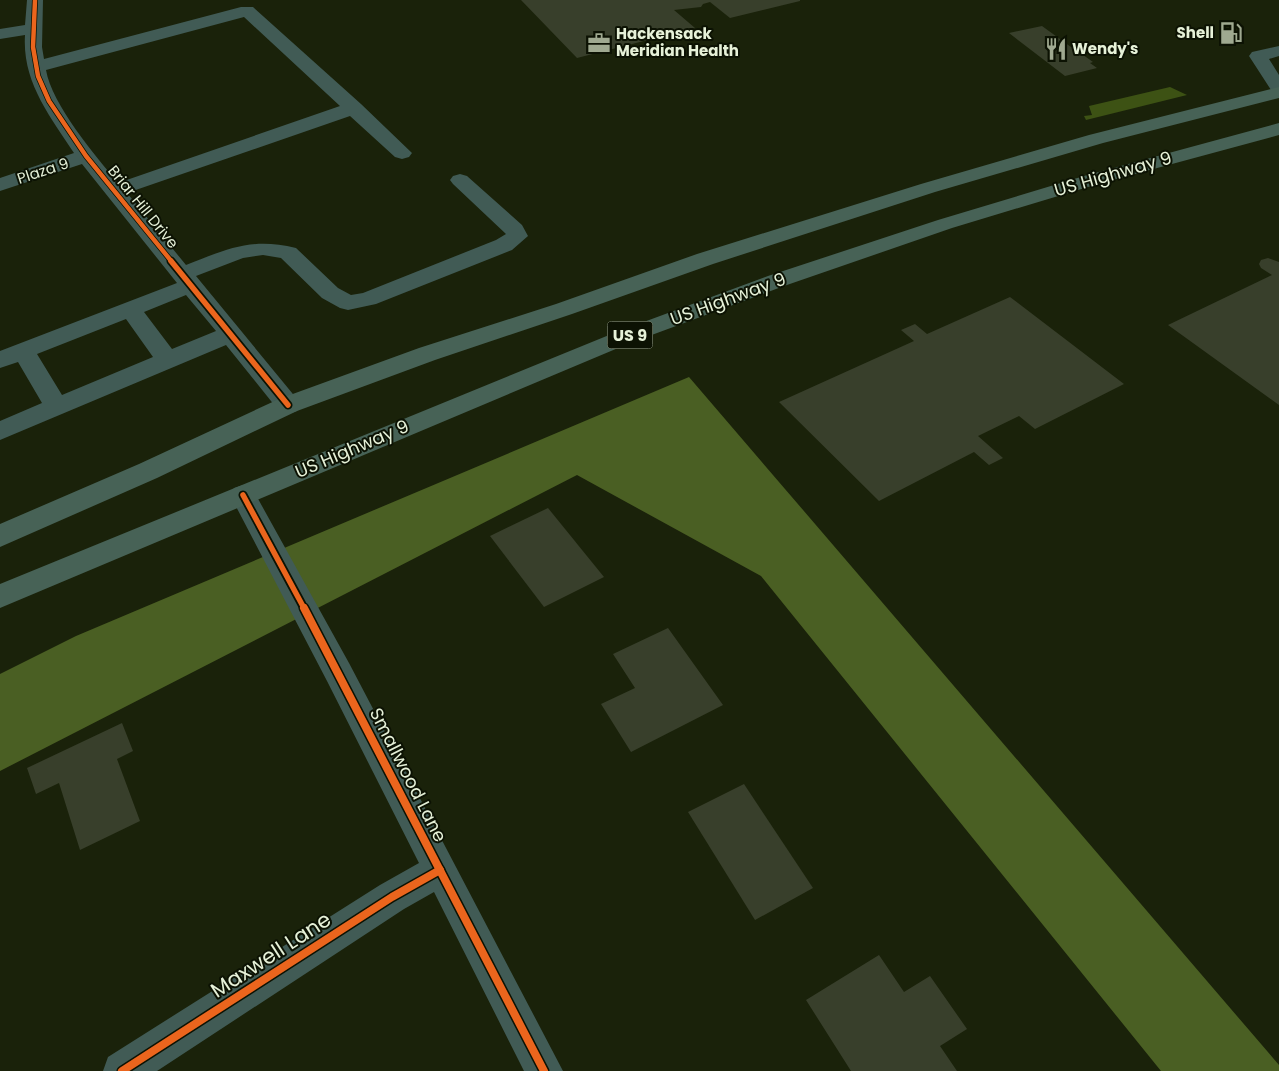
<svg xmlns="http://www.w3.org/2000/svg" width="1279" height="1071" viewBox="0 0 1279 1071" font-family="Poppins,sans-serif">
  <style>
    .green { fill: #3d5214 }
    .forest { fill: #4a5f23 }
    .building { fill: #383f2b }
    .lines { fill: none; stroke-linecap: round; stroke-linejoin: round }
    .minor { fill: #415b55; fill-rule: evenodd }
    .highway { fill: #476256; fill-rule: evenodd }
    .cycleway-far2-casing { stroke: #0c1203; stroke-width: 6 }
    .cycleway-far1-casing { stroke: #0c1203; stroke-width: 9 }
    .cycleway-casing { stroke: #0c1203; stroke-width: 11 }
    .cycleway-far2 { stroke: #eb651d; stroke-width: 4.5 }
    .cycleway-far1 { stroke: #eb651d; stroke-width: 5.5 }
    .cycleway { stroke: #eb651d; stroke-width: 8 }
    .labels { text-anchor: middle; stroke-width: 4; stroke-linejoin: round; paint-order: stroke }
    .far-poi-label { font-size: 15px; font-weight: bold; fill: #e6f1d8; stroke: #0c1203; text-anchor: start }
    .far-street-label { font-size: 15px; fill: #e6f1d8; stroke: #0c1203 }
    .shield { fill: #0c1203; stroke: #a5ae98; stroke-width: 1 }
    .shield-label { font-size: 16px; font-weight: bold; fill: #e6f1d8 }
    .street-label { font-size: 18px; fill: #e6f1d8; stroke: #0c1203 }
    .near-street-label { font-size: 21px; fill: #e6f1d8; stroke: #0c1203 }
  </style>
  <rect width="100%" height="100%" fill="#1a220a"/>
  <polygon class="green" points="1170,87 1187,95 1086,120 1084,116 1092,115 1089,106"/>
  <polygon class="forest" points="689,377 1279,1065 1279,1071 1161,1071 761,576 577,475 0,771 0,674 76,636"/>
  <g class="building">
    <polygon points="521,0 800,0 800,1 730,18 710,2 703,4 701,7 674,10 695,28 577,58"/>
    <polygon points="1042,26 1071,47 1077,46 1084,51 1079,52 1093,62 1090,63 1097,68 1065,76 1009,33"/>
    <polygon points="1268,258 1279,262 1279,405 1168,325 1272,275 1261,268 1259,264 1261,260"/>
    <polygon points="1010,297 1124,384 1035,429 1019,416 978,436 1003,458 989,465 974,452 879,501 779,402 914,341 901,330 915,324 927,334"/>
    <polygon points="548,508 604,577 544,607 490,536"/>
    <polygon points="668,628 723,705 631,752 601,704 635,688 613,654"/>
    <polygon points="122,723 133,751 117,759 140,821 80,850 59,783 36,794 27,768"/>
    <polygon points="744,784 813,888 755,920 688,812"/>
    <polygon points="879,955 904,992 930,976 967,1029 940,1046 957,1071 851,1071 806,1000"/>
  </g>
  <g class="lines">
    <g class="minor">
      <path d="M27,0H43L42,47L44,59L241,7H253L361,104L412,153L409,157L402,159L395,157L350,116L127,193L186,265C227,249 251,237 296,248L338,288L351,295L363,293L496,240L506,234L453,184L450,180L453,176L460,174L467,176L522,225L528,236L512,250L376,304L348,310L340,308L322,298L281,258L263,255L243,258L196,276L297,399L300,405L297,411L288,414L279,411L226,345L0,440V421L42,403L18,362L0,368V351L177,283L82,164L0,191V178L74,153C50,116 22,82 25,35L0,39V29L25,25ZM244,17L340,106L118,183C95,155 52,105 46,70ZM186,295L216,331L172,349L144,312ZM126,319L153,357L62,395L37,354Z"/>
      <polygon points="1279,46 1279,56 1269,59 1279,75 1279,94 1273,93 1249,56 1252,52"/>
      <polygon points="243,485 252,488 349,663 563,1071 524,1071 434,892 404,909 157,1071 103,1071 108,1057 380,885 419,863 327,681 230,495 234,488"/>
    </g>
    <g class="highway">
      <polygon points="1279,87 1279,98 1103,143 935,192 713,264 572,314 435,360 297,411 157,478 0,547 0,524 139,464 279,399 419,348 556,304 697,254 921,184 1089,135"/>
      <polygon points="1279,123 1279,135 1098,184 952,228 784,286 630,343 0,608 0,584 614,333 768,276 938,220 1084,176"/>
    </g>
    <defs>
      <polyline id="cycleway-far2" points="35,0 33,47 38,76 49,101 86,156 172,262"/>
      <g id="cycleway-far1">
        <polyline points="171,261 288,405"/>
        <polyline points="243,495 305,610"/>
      </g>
      <g id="cycleway">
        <polyline points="304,608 544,1071"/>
        <polyline points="122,1071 392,897 440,870"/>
      </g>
    </defs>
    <use href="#cycleway-far2" class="cycleway-far2-casing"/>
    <use href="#cycleway-far1" class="cycleway-far1-casing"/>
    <use href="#cycleway" class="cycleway-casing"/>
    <use href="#cycleway-far2" class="cycleway-far2"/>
    <use href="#cycleway-far1" class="cycleway-far1"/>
    <use href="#cycleway" class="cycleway"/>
  </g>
  <defs>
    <symbol id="fuel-bare" viewBox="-9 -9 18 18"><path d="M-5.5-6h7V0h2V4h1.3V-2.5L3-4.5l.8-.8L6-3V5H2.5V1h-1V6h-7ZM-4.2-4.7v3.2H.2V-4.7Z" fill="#9fa990" stroke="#0c1203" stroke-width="2.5" paint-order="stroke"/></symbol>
    <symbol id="office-bare" viewBox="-9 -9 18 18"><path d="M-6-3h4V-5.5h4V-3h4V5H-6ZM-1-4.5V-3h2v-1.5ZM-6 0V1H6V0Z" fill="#9fa990" stroke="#0c1203" stroke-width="2.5" paint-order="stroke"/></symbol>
    <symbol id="restaurant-bare" viewBox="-9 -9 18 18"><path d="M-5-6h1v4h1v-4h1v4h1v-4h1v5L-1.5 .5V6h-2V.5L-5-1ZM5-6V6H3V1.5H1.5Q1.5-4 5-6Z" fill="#9fa990" stroke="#0c1203" stroke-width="2.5" paint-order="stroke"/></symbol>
  </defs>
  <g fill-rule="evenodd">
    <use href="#fuel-bare" x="1215" y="17" width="32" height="32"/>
    <use href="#office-bare" x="583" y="27" width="32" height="32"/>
    <use href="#restaurant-bare" x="1040" y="33" width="32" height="32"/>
  </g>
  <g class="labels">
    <g class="far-poi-label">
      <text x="1214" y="38" text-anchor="end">Shell</text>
      <text x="616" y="39">Hackensack<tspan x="616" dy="17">Meridian Health</tspan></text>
      <text x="1072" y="54">Wendy's</text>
    </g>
    <g class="far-street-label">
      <text transform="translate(43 171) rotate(-18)" y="5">Plaza 9</text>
      <text transform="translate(143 207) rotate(51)" y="5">Briar Hill Drive</text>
    </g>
    <rect class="shield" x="607.5" y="321.5" width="45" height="27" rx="4"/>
    <g class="shield-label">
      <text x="630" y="341">US 9</text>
    </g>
    <g class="street-label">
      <text transform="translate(1113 174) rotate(-16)" y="6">US Highway 9</text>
      <text transform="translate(728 299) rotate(-20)" y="6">US Highway 9</text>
      <text transform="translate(352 449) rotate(-23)" y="6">US Highway 9</text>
      <text transform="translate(408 775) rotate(63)" y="6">Smallwood Lane</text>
    </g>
    <g class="near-street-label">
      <text transform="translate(271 955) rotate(-33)" y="7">Maxwell Lane</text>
    </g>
  </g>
</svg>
